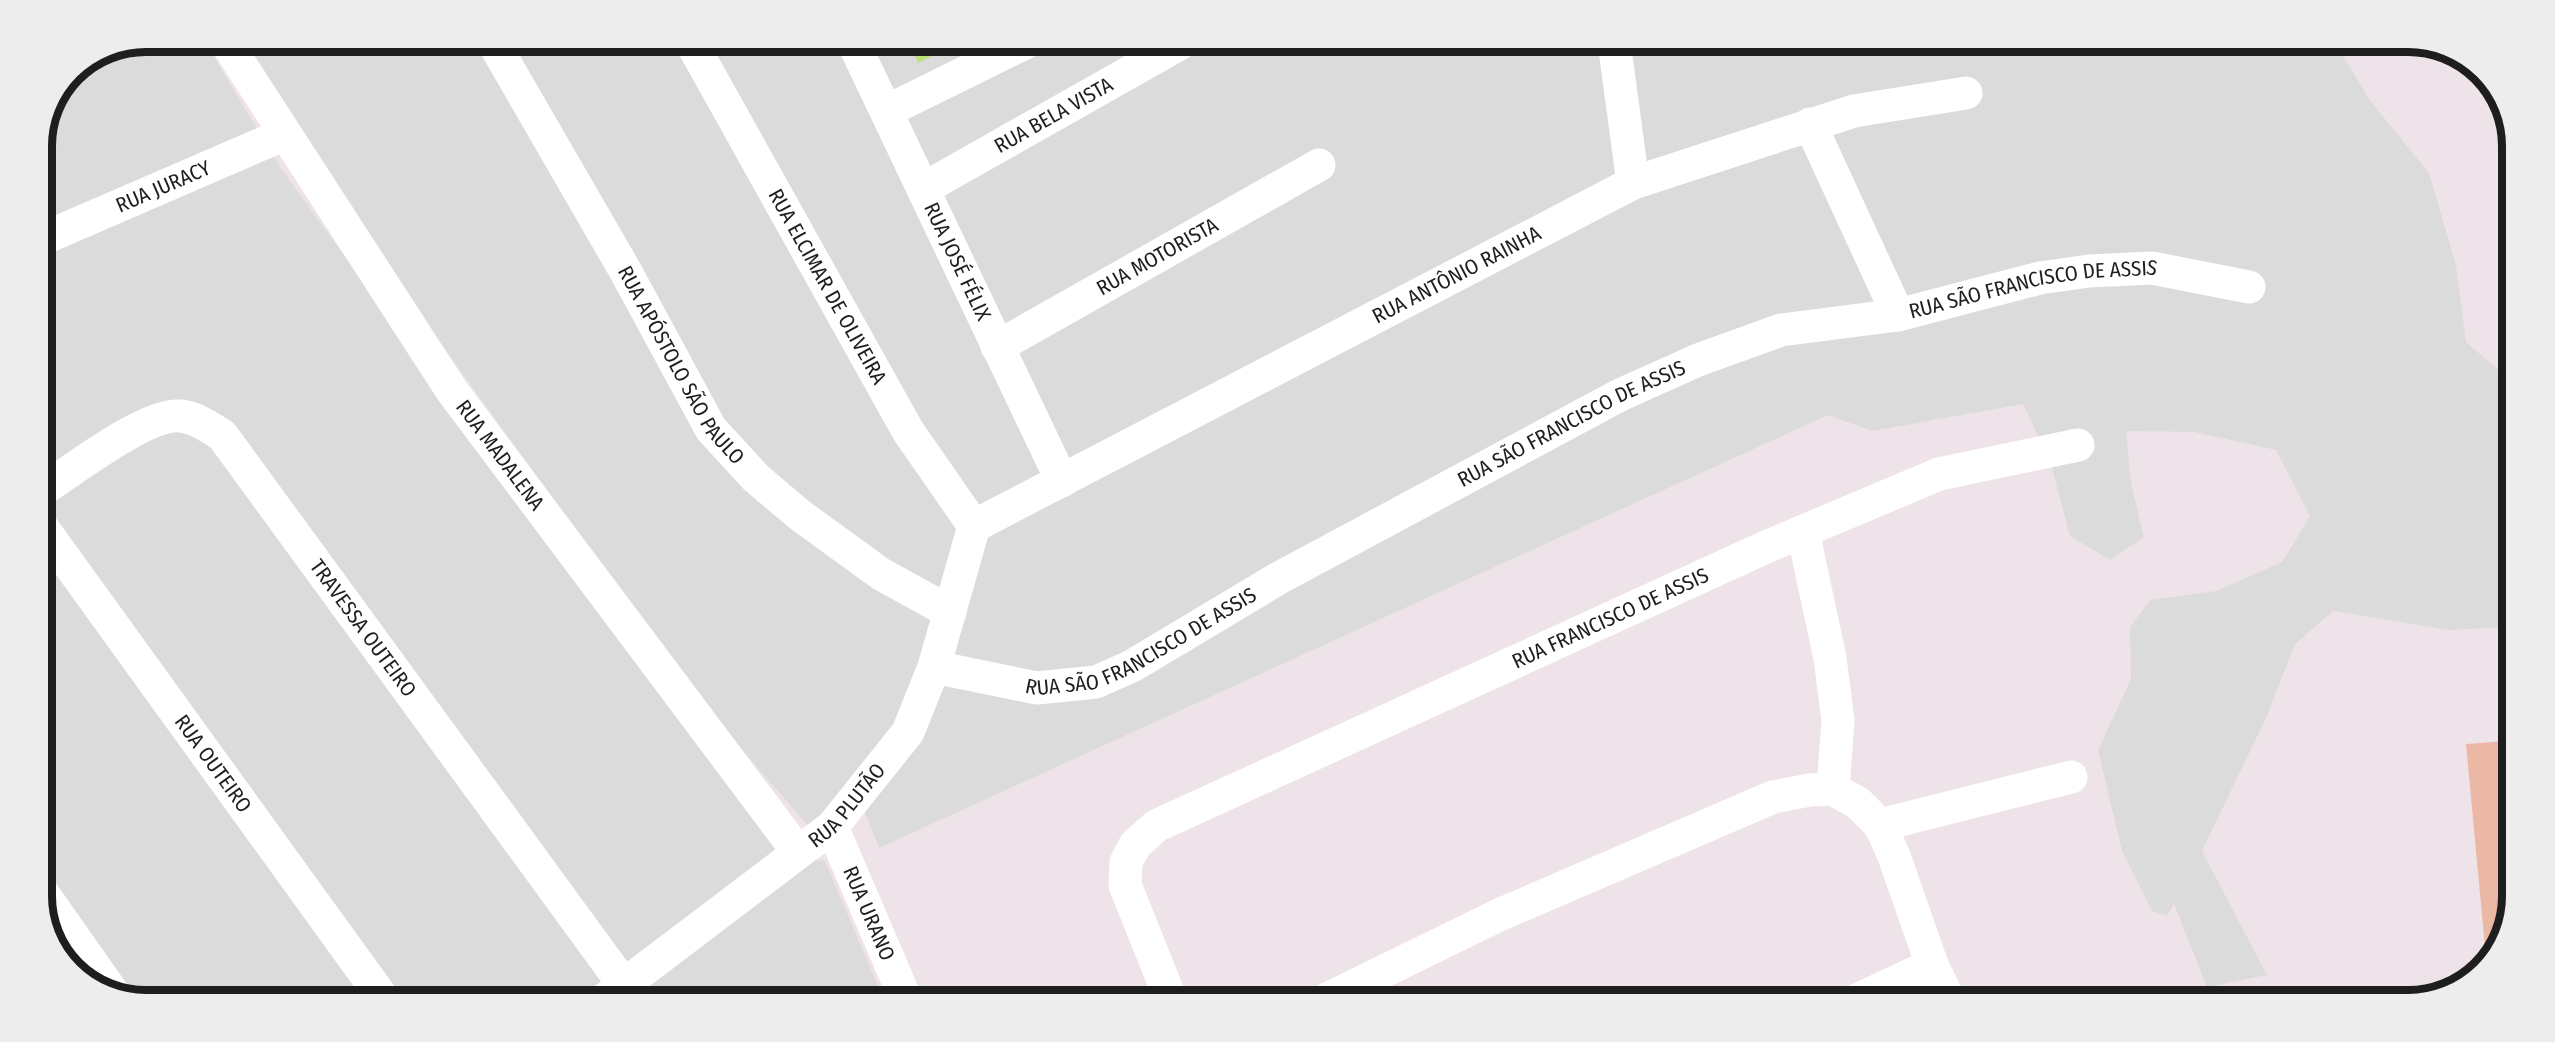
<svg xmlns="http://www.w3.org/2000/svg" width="2555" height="1042" viewBox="0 0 2555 1042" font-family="'Fira Sans Condensed',sans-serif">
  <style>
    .residential { fill: #dcdbdc }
    .grass { fill: #ecb8a6 }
    .pitch { fill: #bde27d }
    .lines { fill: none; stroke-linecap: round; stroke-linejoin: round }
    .street { stroke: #fff; stroke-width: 33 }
    .labels { text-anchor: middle; stroke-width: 4.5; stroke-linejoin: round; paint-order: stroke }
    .street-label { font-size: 21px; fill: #1e1e1e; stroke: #fff }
    .rim { fill: none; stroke: #1e1e1e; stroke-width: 8 }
  </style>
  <rect width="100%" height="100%" fill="#efe3ea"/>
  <g class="residential">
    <polygon points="146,42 205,42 282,170 783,857 825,861 884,1000 146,1000 107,992 63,959 42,903 42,140 73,72 107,50"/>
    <polygon points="236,42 2335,42 2369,99 2429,173 2456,265 2466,342 2510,380 2508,627 2448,630 2333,611 2295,644 2266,718 2202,851 2267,975 2207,987 2174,904 2167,916 2152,911 2122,851 2098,750 2131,679 2130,627 2150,600 2216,591 2282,562 2310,516 2276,450 2194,432 2126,431 2131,483 2144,537 2110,560 2070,536 2051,464 2023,404 1872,431 1828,415 879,848 859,798 810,828 699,700 404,293"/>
  </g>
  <polygon class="grass" points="2507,741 2505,935 2486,958 2466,744"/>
  <polygon class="pitch" points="909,42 959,42 918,63"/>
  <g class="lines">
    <g class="street">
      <path id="s1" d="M226,42L452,391L798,852"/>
      <path id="s2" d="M493,42L626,272L711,429L756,478L801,516L881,574L950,612"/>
      <path id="s3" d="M691,42L908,431L974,526"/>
      <path id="s4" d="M853,42L1062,481"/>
      <polyline points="1614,42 1633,183"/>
      <polyline points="887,111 1027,42"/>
      <polyline points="1810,124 1898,315"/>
      <path id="s5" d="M923,189L1183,42"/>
      <path id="s6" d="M42,239L285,134"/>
      <path id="s7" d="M997,347L1319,165"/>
      <path id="s8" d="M42,490C72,471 146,413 180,416C195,417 209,427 222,435L624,985"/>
      <path id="s9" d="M974,526L1633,183L1854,111L1966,93"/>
      <path id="s10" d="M42,527L384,1000"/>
      <polyline points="1803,532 1830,658 1838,720 1833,789"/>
      <path id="s11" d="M934,667L1037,688L1096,682L1132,666L1279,578L1620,395L1698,360L1781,330L1898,315L2040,278L2089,271L2152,268L2249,287"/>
      <polyline points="1880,825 2071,777"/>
      <path id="s12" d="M832,827L906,1000"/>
      <polyline points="42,892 113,993"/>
      <path id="s13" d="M604,1000L832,827L908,732L934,667L974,526"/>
      <path id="s14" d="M1171,1000L1125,885L1126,862L1135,845L1156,826L1766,547L1939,474L2078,445"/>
      <polyline points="1325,1000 1499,915 1773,797 1810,790 1833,789 1858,803 1880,825 1894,856 1932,965 1949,1000"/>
      <polyline points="1857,1000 1932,965"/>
    </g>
  </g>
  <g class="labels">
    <g class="street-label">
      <text dy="7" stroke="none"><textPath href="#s5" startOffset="150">RUA BELA VISTA</textPath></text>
      <text dy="7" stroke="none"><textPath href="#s6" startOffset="132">RUA JURACY</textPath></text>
      <text dy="7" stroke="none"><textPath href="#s7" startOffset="184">RUA MOTORISTA</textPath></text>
      <text dy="7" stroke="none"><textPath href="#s4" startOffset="243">RUA JOSÉ FÉLIX</textPath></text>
      <text dy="7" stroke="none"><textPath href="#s9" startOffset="544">RUA ANTÔNIO RAINHA</textPath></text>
      <text dy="7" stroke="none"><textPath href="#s3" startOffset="280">RUA ELCIMAR DE OLIVEIRA</textPath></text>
      <text dy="7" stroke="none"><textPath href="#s11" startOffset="1192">RUA SÃO FRANCISCO DE ASSIS</textPath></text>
      <text dy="7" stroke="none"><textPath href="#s2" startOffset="374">RUA APÓSTOLO SÃO PAULO</textPath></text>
      <text dy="7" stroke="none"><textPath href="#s11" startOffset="706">RUA SÃO FRANCISCO DE ASSIS</textPath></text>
      <text dy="7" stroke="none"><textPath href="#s1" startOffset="496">RUA MADALENA</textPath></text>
      <text dy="7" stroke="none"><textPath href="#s14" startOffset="694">RUA FRANCISCO DE ASSIS</textPath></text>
      <text dy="7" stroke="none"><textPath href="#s8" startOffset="444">TRAVESSA OUTEIRO</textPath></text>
      <text dy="7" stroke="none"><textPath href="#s11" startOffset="220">RUA SÃO FRANCISCO DE ASSIS</textPath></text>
      <text dy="7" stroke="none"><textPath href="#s10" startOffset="292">RUA OUTEIRO</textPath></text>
      <text dy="7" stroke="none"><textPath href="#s13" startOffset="312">RUA PLUTÃO</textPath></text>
      <text dy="7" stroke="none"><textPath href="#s12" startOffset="94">RUA URANO</textPath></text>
    </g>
  </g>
  <path d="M0 0H2555V1042H0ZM146 52H2408A94 94 0 0 1 2502 146V896A94 94 0 0 1 2408 990H146A94 94 0 0 1 52 896V146A94 94 0 0 1 146 52Z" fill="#ededed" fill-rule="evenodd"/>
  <path class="rim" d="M146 52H2408A94 94 0 0 1 2502 146V896A94 94 0 0 1 2408 990H146A94 94 0 0 1 52 896V146A94 94 0 0 1 146 52Z"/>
</svg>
